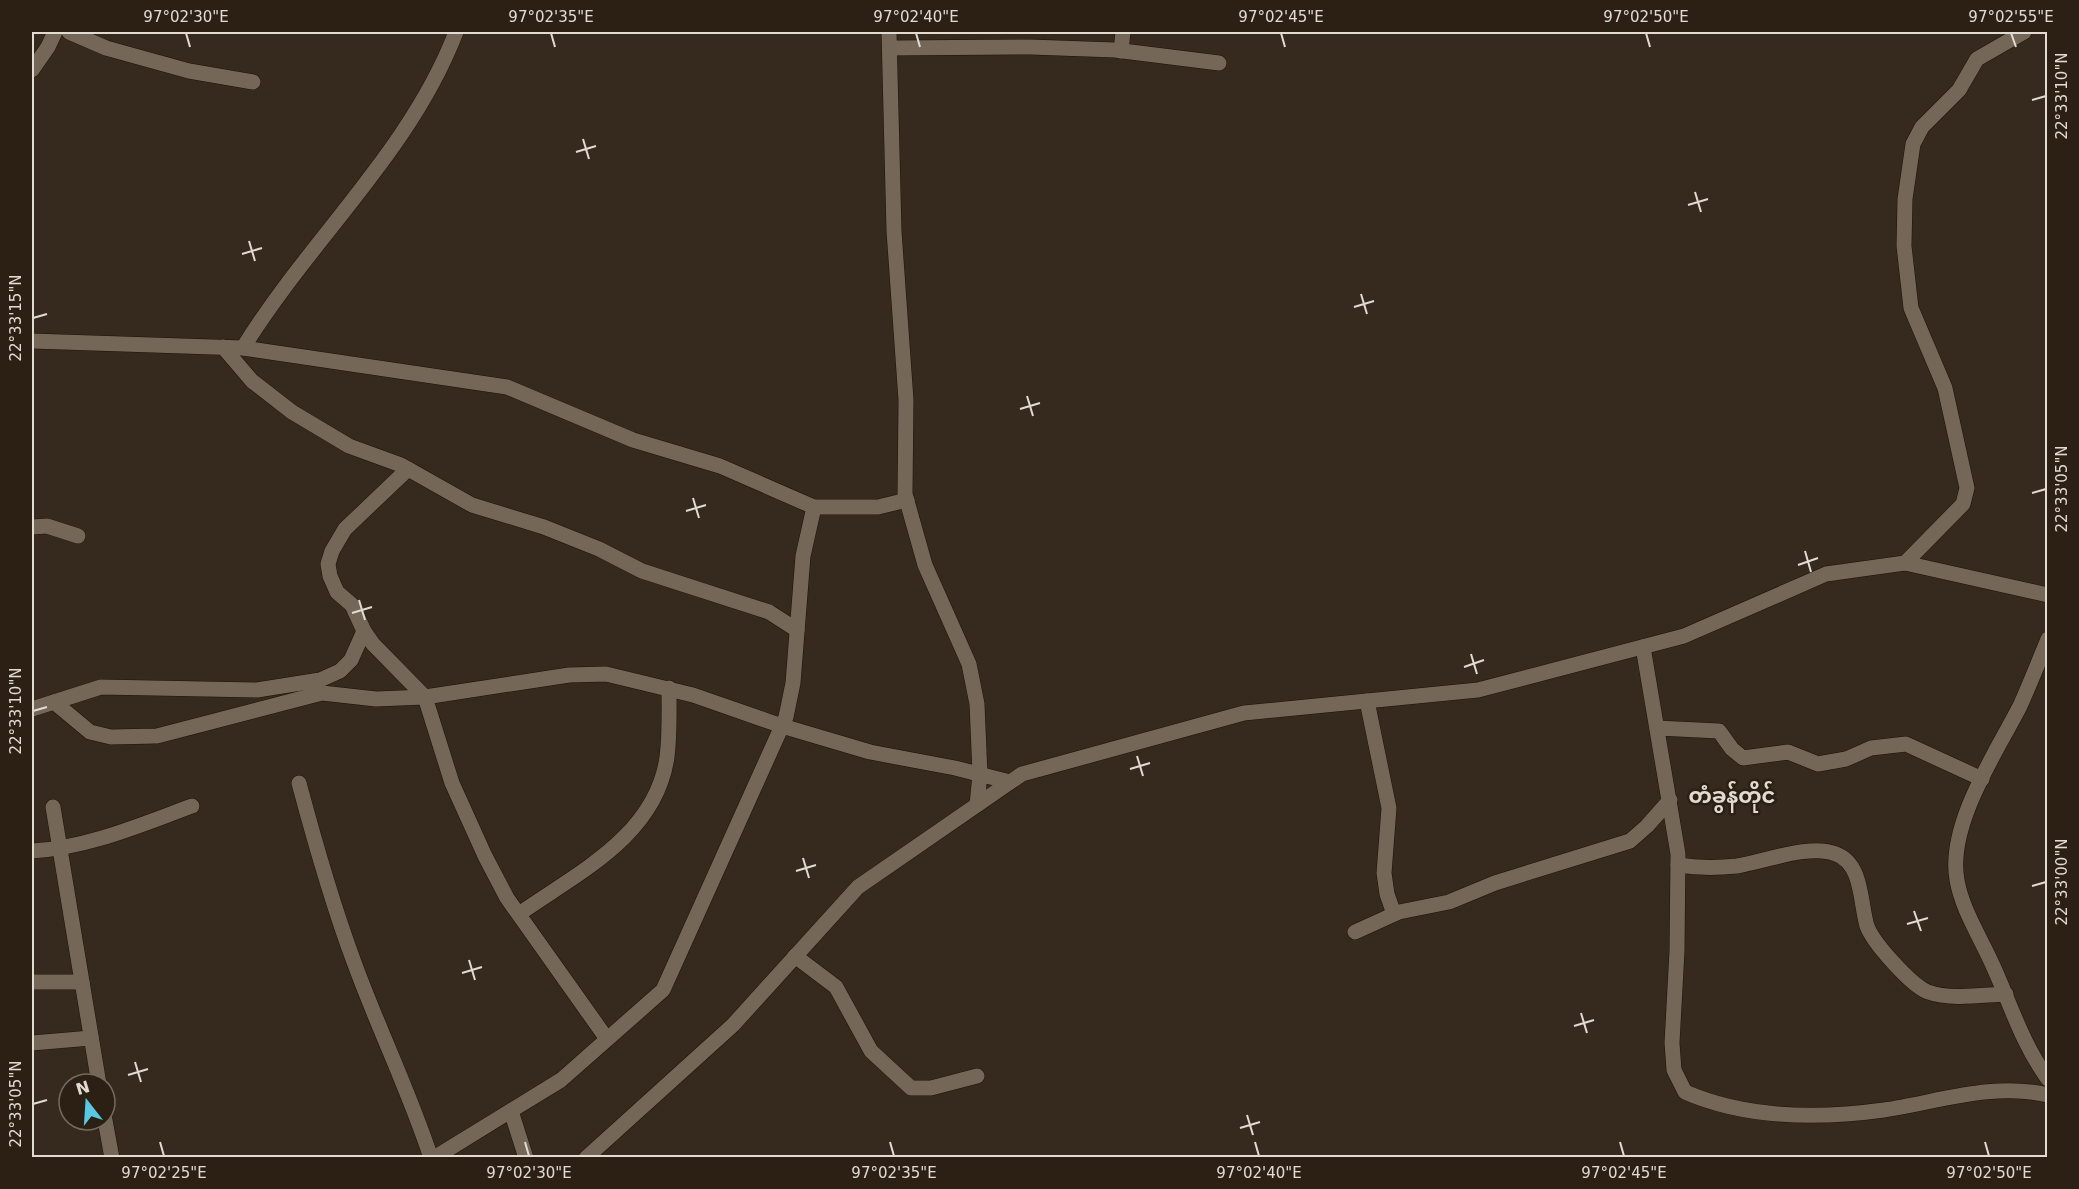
<svg xmlns="http://www.w3.org/2000/svg" width="2079" height="1189" viewBox="0 0 2079 1189" font-family="'DejaVu Sans','Noto Sans Myanmar',sans-serif">
  <style>
    .lines { fill: none; stroke-linecap: round; stroke-linejoin: round }
    .street-casing { stroke: #1c1206; stroke-width: 16 }
    .street { stroke: #746758; stroke-width: 15 }
    .ticks { fill: none; stroke: #e2dbd2; stroke-width: 2 }
    .labels { text-anchor: middle; stroke-width: 5; stroke-linejoin: round; paint-order: stroke }
    .quarter-label { font-size: 21px; font-weight: bold; fill: #e2dbd2; stroke: #2b2013 }
    .neatline { fill: none; stroke: #e2dbd2; stroke-width: 2 }
    .ticks-label { font-size: 15px; text-anchor: middle; fill: #e2dbd2 }
  </style>
  <rect width="100%" height="100%" fill="#352a1d"/>
  <g class="lines">
    <defs>
      <g id="street">
        <polyline points="69,32 106,48 189,71 253,82"/>
        <polyline points="889,32 894,231 906,400 905,494 925,565 969,664 977,704 980,774 977,805"/>
        <polyline points="891,48 1030,47 1115,50 1219,63"/>
        <polyline points="1121,51 1123,32"/>
        <polyline points="32,70 48,47 55,32"/>
        <polyline points="32,341 243,348 507,387 633,440 720,466 814,507 878,507 907,500"/>
        <polyline points="223,347 252,381 292,412 349,446 401,465 472,505 544,527 599,549 642,571 769,612 797,630"/>
        <path d="M243,348C310,239 410,152 456,32"/>
        <polyline points="408,469 345,529 332,551 328,564 330,576 337,592 352,605 364,631 373,644 425,697 452,783 485,856 507,898 607,1039"/>
        <polyline points="32,527 47,526 78,536"/>
        <polyline points="1905,563 1963,504 1967,488 1945,388 1911,308 1904,246 1905,199 1913,144 1922,127 1959,90 1977,59 2024,32"/>
        <path d="M2048,639C2039,661 2030,684 2020,706C1996,753 1947,825 1957,880C1962,910 1982,940 1994,968C2011,1006 2023,1045 2048,1079"/>
        <path d="M1643,647L1678,854L1677,951L1672,1043L1674,1070L1685,1092C1747,1119 1818,1119 1884,1110C1938,1102 1993,1082 2048,1095"/>
        <polyline points="1367,701 1389,808 1384,873 1387,894 1394,914"/>
        <polyline points="54,702 90,732 111,737 157,736 322,693 376,699 425,697 569,675 606,674 693,695 782,726 870,752 955,768 1010,782"/>
        <polyline points="32,709 101,687 257,690 320,680 340,671 351,660 364,631"/>
        <polyline points="1657,728 1719,731 1732,749 1743,758 1788,752 1818,764 1846,759 1871,748 1906,744 1982,779"/>
        <path d="M299,783C315,843 332,903 354,962C378,1028 409,1091 431,1158"/>
        <polyline points="53,807 99,1084"/>
        <path d="M32,851C87,848 140,825 192,806"/>
        <path d="M1678,865C1697,868 1717,868 1737,866C1764,862 1810,843 1836,854C1863,864 1860,903 1867,926C1873,943 1912,986 1928,992C1951,1000 1982,995 2006,994"/>
        <path d="M519,914C577,873 656,836 667,757C670,734 669,711 669,688"/>
        <polyline points="1355,932 1399,912 1449,902 1495,883 1630,841 1647,826 1670,800"/>
        <polyline points="795,956 836,987 871,1051 911,1088 931,1088 977,1076"/>
        <polyline points="32,982 82,982"/>
        <polyline points="32,1043 91,1038"/>
        <polyline points="511,1111 526,1158"/>
        <polyline points="105,1120 112,1158"/>
        <polyline points="434,1158 561,1080 663,990 786,717 793,683 803,556 814,507"/>
        <polyline points="586,1158 733,1025 858,887 1022,774 1244,713 1478,690 1684,636 1826,574 1905,563 2048,595"/>
      </g>
    </defs>
    <use href="#street" class="street-casing"/>
    <use href="#street" class="street"/>
  </g>
  <path class="ticks" d="M186,33L190,47M551,33L555,47M916,33L920,47M1281,33L1285,47M1646,33L1650,47M2011,33L2016,47M2032,100L2046,96M583,139L589,159M576,152L596,146M1695,192L1701,212M1688,205L1708,199M249,241L255,261M242,254L262,248M1361,294L1367,314M1354,307L1374,301M33,318L47,314M1027,396L1033,416M1020,409L1040,403M2032,493L2046,489M693,498L699,518M686,511L706,505M1805,551L1811,572M1798,565L1818,558M359,600L365,620M352,613L372,607M1471,654L1477,674M1464,667L1484,660M33,711L47,707M1137,756L1143,776M1130,769L1150,763M803,858L809,878M796,871L816,865M2032,886L2046,882M1914,911L1921,931M1907,924L1928,918M469,960L475,980M462,973L482,967M1581,1013L1587,1033M1574,1026L1594,1020M135,1062L141,1082M128,1075L148,1069M33,1104L47,1100M1247,1115L1253,1135M1240,1128L1260,1122M160,1142L164,1156M525,1142L529,1156M890,1142L894,1156M1255,1142L1259,1156M1620,1142L1624,1156M1985,1142L1989,1156"/>
  <g class="labels">
    <g class="quarter-label">
      <text x="1732" y="803">တံခွန်တိုင်</text>
    </g>
  </g>
  <rect width="2079" height="1189" fill="none" stroke="#2b2013" stroke-width="66"/>
  <g transform="translate(87 1102) rotate(343)"><circle r="28" fill="#2b2013" stroke="#746b5f" stroke-width="1.5"/>
  <path d="M0-4.5L10 22L0 15L-10 22Z" fill="#59c8e4"/>
  <text y="-9" font-size="16" font-weight="bold" text-anchor="middle" fill="#e2dbd2">N</text>
  </g>
  <rect x="33" y="33" width="2013" height="1123" class="neatline"/>
  <g class="ticks-label">
    <text x="186" y="22">97°02'30"E</text>
    <text x="551" y="22">97°02'35"E</text>
    <text x="916" y="22">97°02'40"E</text>
    <text x="1281" y="22">97°02'45"E</text>
    <text x="1646" y="22">97°02'50"E</text>
    <text x="2011" y="22">97°02'55"E</text>
    <text transform="translate(2062 96) rotate(-90)" y="5">22°33'10"N</text>
    <text transform="translate(16 318) rotate(-90)" y="5">22°33'15"N</text>
    <text transform="translate(2062 489) rotate(-90)" y="5">22°33'05"N</text>
    <text transform="translate(16 711) rotate(-90)" y="5">22°33'10"N</text>
    <text transform="translate(2062 882) rotate(-90)" y="5">22°33'00"N</text>
    <text transform="translate(16 1104) rotate(-90)" y="5">22°33'05"N</text>
    <text x="164" y="1178">97°02'25"E</text>
    <text x="529" y="1178">97°02'30"E</text>
    <text x="894" y="1178">97°02'35"E</text>
    <text x="1259" y="1178">97°02'40"E</text>
    <text x="1624" y="1178">97°02'45"E</text>
    <text x="1989" y="1178">97°02'50"E</text>
  </g>
</svg>
